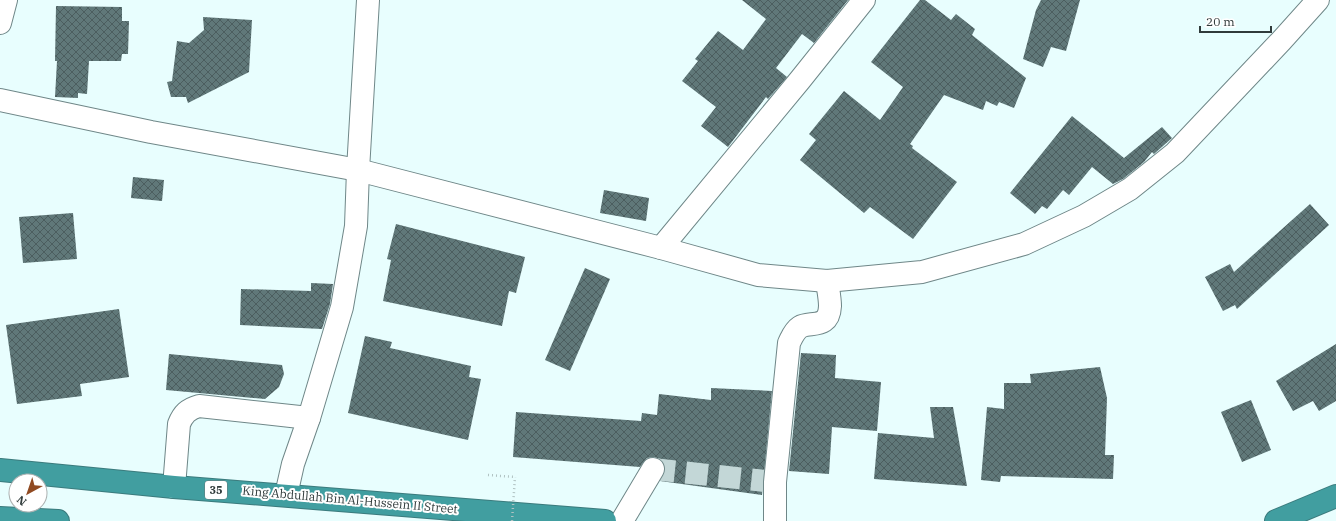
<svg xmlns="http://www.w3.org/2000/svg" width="1336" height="521" viewBox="0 0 1336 521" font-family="'IBM Plex Serif',serif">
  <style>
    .building { fill: url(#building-cross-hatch) }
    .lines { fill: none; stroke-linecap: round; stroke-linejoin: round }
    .minor-tunnel { stroke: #c3d7d7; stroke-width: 22; stroke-dasharray: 22 11; stroke-linecap: butt }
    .minor-casing { stroke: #6f8788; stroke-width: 24 }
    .highway-casing { stroke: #3b7b7d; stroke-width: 24 }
    .path { stroke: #b0c2c2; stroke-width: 2.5; stroke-dasharray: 1 3; stroke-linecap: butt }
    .minor { stroke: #fff; stroke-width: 22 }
    .highway { stroke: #419ea0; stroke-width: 22 }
    .path-bridge { stroke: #b0c2c2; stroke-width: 2.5; stroke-dasharray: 1 3; stroke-linecap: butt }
    .labels { text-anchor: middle; stroke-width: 4; stroke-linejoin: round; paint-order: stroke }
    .shield { fill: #fff; stroke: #6e7676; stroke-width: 1 }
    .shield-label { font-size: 11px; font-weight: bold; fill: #303b3b }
    .street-label { font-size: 12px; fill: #303b3b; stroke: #fff }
  </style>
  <defs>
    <pattern id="building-cross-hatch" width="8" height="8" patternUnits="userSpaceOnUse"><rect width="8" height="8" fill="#607879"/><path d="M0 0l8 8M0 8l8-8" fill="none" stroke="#4c5e5f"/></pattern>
  </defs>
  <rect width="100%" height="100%" fill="#e8fefe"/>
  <g class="building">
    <polygon points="742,0 848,0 814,43 802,34 776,68 787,77 768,99 766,97 728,147 701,126 716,107 682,81 698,61 695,59 718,31 743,50 766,19"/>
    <polygon points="920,0 925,0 951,20 956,14 975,29 972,35 1026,78 1014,108 999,102 997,106 986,101 983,110 944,95 910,144 913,146 912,148 957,182 913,239 870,207 864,213 800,160 816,140 809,134 844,91 880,120 903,87 871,62"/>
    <polygon points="1041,0 1080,0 1066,51 1051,47 1043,67 1023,59 1036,10"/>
    <polygon points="56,6 122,7 122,21 129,21 128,54 122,54 121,61 89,61 87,94 78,93 78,98 55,97 57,61 55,61"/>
    <polygon points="203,17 252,20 249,72 188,103 186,97 171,97 167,82 172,81 177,41 189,43 204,30"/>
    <polygon points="1072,116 1124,158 1162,127 1172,138 1154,154 1152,152 1144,162 1123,179 1113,184 1092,167 1069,195 1063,190 1047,209 1042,206 1035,214 1010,193"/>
    <polygon points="133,177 164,180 162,201 131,198"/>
    <polygon points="604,190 649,198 646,221 600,213"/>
    <polygon points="1310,204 1329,225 1237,309 1235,305 1223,311 1205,277 1230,264 1234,272"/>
    <polygon points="73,213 77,259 23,263 19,217"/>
    <polygon points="396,224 525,257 516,293 509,291 502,326 383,301 391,260 387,259"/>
    <polygon points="585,268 610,279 570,371 545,360"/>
    <polygon points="311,283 333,284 330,304 322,329 240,325 241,289 311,291"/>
    <polygon points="119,309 129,377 80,384 82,396 17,404 6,325"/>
    <polygon points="365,336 392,342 390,348 471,366 469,377 481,379 468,440 348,413"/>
    <polygon points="1336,344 1336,401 1319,411 1313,401 1293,411 1276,381"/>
    <polygon points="801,353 836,355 835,378 881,382 877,431 832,427 829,474 789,471"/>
    <polygon points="169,354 282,365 284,374 279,387 265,399 166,390"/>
    <polygon points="1100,367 1107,398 1105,455 1114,455 1113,479 1001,476 1000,482 981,480 987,407 1004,409 1004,383 1031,383 1030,374"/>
    <polygon points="711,388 772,391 762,495 660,481 665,470 664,463 660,459 654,457 647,458 640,467 513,457 516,412 641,421 642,413 657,415 659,394 711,400"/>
    <polygon points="1251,400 1271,450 1242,462 1221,412"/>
    <polygon points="930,407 953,407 967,486 874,479 878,433 934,438"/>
  </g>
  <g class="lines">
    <polyline class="minor-tunnel" points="653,469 775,482"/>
    <defs>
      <g id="minor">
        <polyline points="0,23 6,0"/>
        <polyline points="0,100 151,132 358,170 661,248 758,275 827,281 922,272 1024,244 1084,216 1130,189 1175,153 1282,40 1318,0"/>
        <polyline points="661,248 800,80 864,0"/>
        <path d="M174,487L179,424C183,414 188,409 199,406L309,418"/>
        <polyline points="286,495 293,464 309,418 342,307 356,226 358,170 368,0"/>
        <polyline points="622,521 653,469"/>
        <path d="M775,521V482L789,343C792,337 794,331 800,327C810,321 829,330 830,306C830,298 828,289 827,281"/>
      </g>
      <g id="highway">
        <polyline points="0,470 174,487 605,521"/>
        <polyline points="0,518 58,521"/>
        <polyline points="1276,521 1336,496"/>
      </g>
    </defs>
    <use href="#minor" class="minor-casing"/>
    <use href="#highway" class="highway-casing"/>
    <polyline class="path" points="488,475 515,477"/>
    <use href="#minor" class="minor"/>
    <use href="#highway" class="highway"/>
    <polyline class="path-bridge" points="512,521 515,477"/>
  </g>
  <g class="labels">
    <rect class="shield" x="205" y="481" width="22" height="18" rx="3"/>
    <g class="shield-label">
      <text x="216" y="494">35</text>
    </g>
    <g class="street-label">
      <text transform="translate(350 500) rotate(5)" y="4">King Abdullah Bin Al-Hussein II Street</text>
    </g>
  </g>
  <g transform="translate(28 493) rotate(220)"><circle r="19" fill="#ffffff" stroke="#acb1b1"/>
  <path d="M0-3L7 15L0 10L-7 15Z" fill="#904a22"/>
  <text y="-6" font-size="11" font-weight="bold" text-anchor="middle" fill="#303b3b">N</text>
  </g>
  <path d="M1200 26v6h71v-6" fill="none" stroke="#303b3b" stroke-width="2"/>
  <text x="1206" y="26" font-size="12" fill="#303b3b" stroke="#ffffff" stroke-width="3" paint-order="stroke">20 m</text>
</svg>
